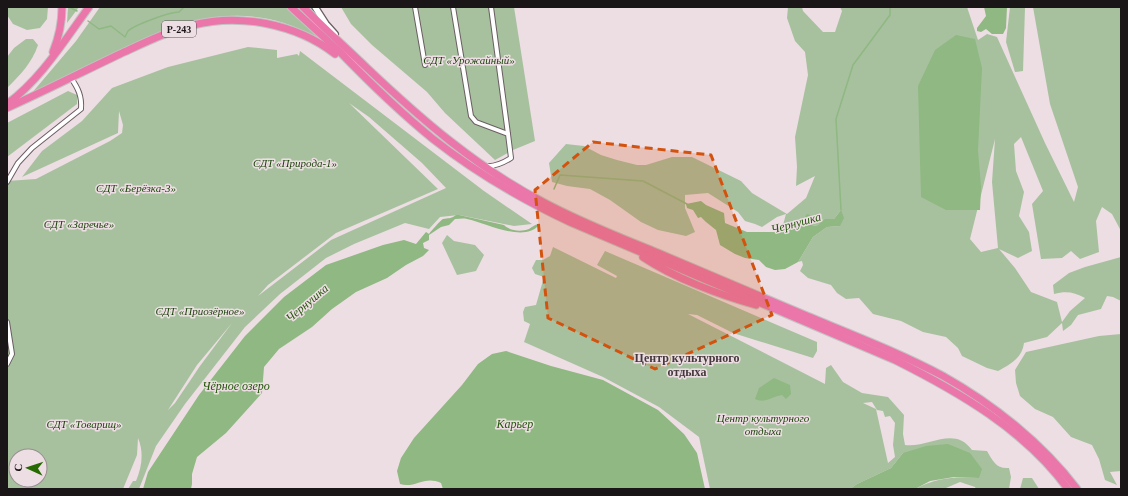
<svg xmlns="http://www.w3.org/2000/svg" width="1128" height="496" viewBox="0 0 1128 496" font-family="Georgia,serif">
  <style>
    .green { fill: #a7c19f; fill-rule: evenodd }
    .water { fill: #8fb882 }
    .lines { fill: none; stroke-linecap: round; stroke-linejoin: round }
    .stream { stroke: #8fb882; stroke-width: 1.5 }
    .street-casing { stroke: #6b5e63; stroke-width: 6 }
    .secondary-casing { stroke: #6b5e63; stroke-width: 8 }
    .highway-casing { stroke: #c3c2c2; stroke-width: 9 }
    .street { stroke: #fff; stroke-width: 4 }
    .secondary { stroke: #fff; stroke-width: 5.5 }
    .highway { stroke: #eb77aa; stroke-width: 7 }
    .marked { fill: #d3520d; fill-opacity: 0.2; stroke: #d3520d; stroke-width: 3; stroke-dasharray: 8 5; stroke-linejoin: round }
    .labels { text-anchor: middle; stroke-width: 3; stroke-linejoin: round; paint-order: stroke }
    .shield { fill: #eddee3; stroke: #595154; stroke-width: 1 }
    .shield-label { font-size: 10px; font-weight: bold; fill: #1a1516 }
    .park-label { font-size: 11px; font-style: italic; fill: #173f06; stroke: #eddee3 }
    .water-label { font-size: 12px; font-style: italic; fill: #215508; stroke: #eddee3 }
    .neighbourhood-label { font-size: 12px; font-weight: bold; fill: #44383c; stroke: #eddee3 }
  </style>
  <rect width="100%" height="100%" fill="#eddee3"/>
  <g class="green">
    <polygon points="7,7 48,7 47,19 40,28 27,30 13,24 7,15"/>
    <polygon points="68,7 79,7 67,23"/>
    <path d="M100,7H287L318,37C307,33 296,27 284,23C241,10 205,16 164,30L31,94L76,41Z"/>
    <polygon points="341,7 514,7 535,141 513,150 495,160 445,113 427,92 372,45 351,24"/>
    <path d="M788,7H802L803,11L823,32H835L842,11L840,7H967L978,40L987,34L997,37L1045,143L1074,202L1078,187L1050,104L1033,7H1121V231L1112,214L1102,207L1096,221L1099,252L1080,259L1071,251L1062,258L1041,259L1032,204L1043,191L1021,137L1014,144L1016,171L1024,192L1019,216L1029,232L1032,251L1018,258L999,249L1015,268L1031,292L1057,302L1062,322L1070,311L1085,298C1074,292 1066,291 1054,294L1053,285L1069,273L1085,267L1121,257V301L1113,297L1107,296L1101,309L1078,315L1071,325L1063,331L1062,323L1047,337L1024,343C1022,358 1011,364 998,371L987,368L962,356L958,348L946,337L923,332L901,321L873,314L859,298L846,299L837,293L831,285L808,278L800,271L803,265L802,261L798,262L813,237L827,227L840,226L841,210L834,219L818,225L813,226L810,215L802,221H796L790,226L783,225L786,214L777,217L762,227L755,224L745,221L738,212L708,193L685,195V208L695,232L686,236L658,230L641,222L610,200L590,189L567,186L552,182L549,163L566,144L584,146L601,155L617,160L637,165H646L672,157H692L741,181L752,193L787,214L806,198L815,176L796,186L797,167L795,137L808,75L805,52L795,41L787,18ZM995,139L992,182L998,248L981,252L970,239Z"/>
    <polygon points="1010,7 1025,7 1023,71 1015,72 1006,42"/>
    <path d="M26,39H33L38,45C32,63 20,75 7,88V57L14,48Z"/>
    <path d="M248,47L277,50V58L297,54L299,56L300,51L484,191L532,224L514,226L459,215L440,217L429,229L405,223L354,244L326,258L280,294L245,327L185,404L156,446L139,489H128L133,481H136C142,467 144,452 138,438L137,455L123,489H7V181L36,179L110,141L122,133L123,125L119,111L118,133L22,177L42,151L82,121L112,88L168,67ZM349,103L369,117L422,163L446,188L331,240L258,296L268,285L336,233L438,189ZM232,323L200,366L175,403L168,410L197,365ZM16,456H40V480H16Z"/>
    <polygon points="68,91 77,95 77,104 7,157 7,123"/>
    <polygon points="447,235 454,241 475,245 484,255 476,271 457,275 442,243"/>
    <path d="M553,247L616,278L617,276L597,265L605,251L817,342V351L813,358L733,333L697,315L688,314L825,384L826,368L831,365L843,382L862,393L888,397L904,415L903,434L905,445C929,448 954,425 972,450L987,451C993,461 996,469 1009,468L1011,477L1009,489H976L975,487L960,482L946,488L915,489C939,477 953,477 979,478L903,453L891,468L857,484L850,489H710L699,437L659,407L603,377L524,342L530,324L524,321L523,312L525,307L536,305L544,277L535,274L532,268L536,260H543L550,256ZM872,402L877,410L883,411L885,417L890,416L895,423L893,445L895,457L888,463L876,409L863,403Z"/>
    <polygon points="1121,334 1121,471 1110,472 1117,485 1105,480 1099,459 1092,445 1071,437 1053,417 1035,409 1020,396 1016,383 1015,370 1026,352 1099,336"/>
    <polygon points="1023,478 1032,478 1039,489 1020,489"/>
  </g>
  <g class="water">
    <polygon points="984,7 1007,7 1006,28 1003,34 992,34 986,29 981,32 977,31 977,28 986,16"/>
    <polygon points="956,35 975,39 982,68 978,150 981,187 980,210 946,210 921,197 918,86 935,50"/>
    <polygon points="701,201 706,205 724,213 725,223 747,232 777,232 783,225 790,226 796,221 802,221 807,214 810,215 813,226 818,225 825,219 834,219 841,210 844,218 840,226 827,227 813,237 798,262 785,269 775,270 766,267 759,260 745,258 735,254 720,245 716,230 706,222 701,217 698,218 693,210 687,208 686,204"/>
    <path d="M456,215H459L504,225C510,231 521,232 529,229C532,227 534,225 538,224L539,225C524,243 486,223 467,219C463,218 459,219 455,219L449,225L441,227L429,235V240L423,243L424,248L429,250L423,256L406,265L387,278L356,292L332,309L312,327L279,349L264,367L262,393L226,433L197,457L192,474V484L191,489H143L148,472L199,395L245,336L284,297L326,265L383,245L404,240L416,244L426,232L429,234C431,231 440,221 443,219C448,218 451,219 456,215Z"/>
    <path d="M506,351L551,366L603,380L658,410L684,434L697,453L705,489H443L441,483C424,475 415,489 400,484L397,471L401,458L414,438L462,385L478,364L492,354Z"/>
    <path d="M774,378L790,385L791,394L786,399L782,395C773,396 765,404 755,399L759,388Z"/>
    <polygon points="948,444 970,453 982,469 979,478 954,477 930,481 915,489 850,489 857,484 891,468 903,453 926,446"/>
  </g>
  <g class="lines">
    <g class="stream">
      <polyline points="69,7 77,11"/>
      <path d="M88,21L99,29L111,26L125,37C126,35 127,33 128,31C134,25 170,12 179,12L184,7"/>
      <polyline points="554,189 560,175 643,181 687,204"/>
      <polyline points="841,210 836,119 853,65 890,15 890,7"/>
    </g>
    <defs>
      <g id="street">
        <polyline points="415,7 425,65"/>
        <path d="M453,7L471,116L476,122L508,134L511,158C503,163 495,167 486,166"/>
        <polyline points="491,7 508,134"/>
        <path d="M7,182L18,163L32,148L81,109C82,96 78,88 71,78"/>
        <polyline points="7,322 12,354 7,364"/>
      </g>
      <polyline id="secondary" points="315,7 326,24 335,34"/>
      <g id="highway">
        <path d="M291,7C307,22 324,37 340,52C369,82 400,112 433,139C475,172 521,199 570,222L895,360C959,392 1025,430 1068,489"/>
        <path d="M303,7C324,28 346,48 367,68C422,120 476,167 543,202C580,222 619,237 658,253C707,274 757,295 807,316C853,335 900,353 943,376C993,404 1042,443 1077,489"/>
        <path d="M53,52C59,37 62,23 62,7"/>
        <path d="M7,104C41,79 64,41 89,7"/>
        <path d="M7,108C45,91 82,72 120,54C144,43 168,31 193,25C240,13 297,24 335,54"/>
        <path d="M643,257C674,278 720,295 756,305"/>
      </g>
    </defs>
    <use href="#street" class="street-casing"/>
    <use href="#secondary" class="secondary-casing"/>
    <use href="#highway" class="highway-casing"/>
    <use href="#street" class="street"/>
    <use href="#secondary" class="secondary"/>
    <use href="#highway" class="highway"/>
  </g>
  <path class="marked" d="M593,142L711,155L772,315L655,369L548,318L535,190Z"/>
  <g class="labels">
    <rect class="shield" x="162" y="21" width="34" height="16" rx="3"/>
    <g class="shield-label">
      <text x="179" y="33">Р-243</text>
    </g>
    <g class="park-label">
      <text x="469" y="64">СДТ «Урожайный»</text>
      <text x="295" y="167">СДТ «Природа-1»</text>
      <text x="136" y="192">СДТ «Берёзка-3»</text>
      <text x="79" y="228">СДТ «Заречье»</text>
      <text x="200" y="315">СДТ «Приозёрное»</text>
      <text x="763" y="422">Центр культурного<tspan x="763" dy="13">отдыха</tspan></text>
      <text x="84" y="428">СДТ «Товарищ»</text>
    </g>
    <g class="water-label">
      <text transform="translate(796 223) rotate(-15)" y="4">Чернушка</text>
      <text transform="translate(307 303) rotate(-40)" y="4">Чернушка</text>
      <text x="236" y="390">Чёрное озеро</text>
      <text x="515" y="428">Карьер</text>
    </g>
    <g class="neighbourhood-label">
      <text x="687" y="362">Центр культурного<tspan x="687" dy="14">отдыха</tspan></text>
    </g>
  </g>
  <rect width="1128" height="496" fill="none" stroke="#1a1516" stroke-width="16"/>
  <g transform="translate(28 468) rotate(273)"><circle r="19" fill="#eddee3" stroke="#998e91"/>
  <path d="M0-3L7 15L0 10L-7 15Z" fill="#266900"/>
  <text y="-6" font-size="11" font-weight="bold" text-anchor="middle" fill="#1a1516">С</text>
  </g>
</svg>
